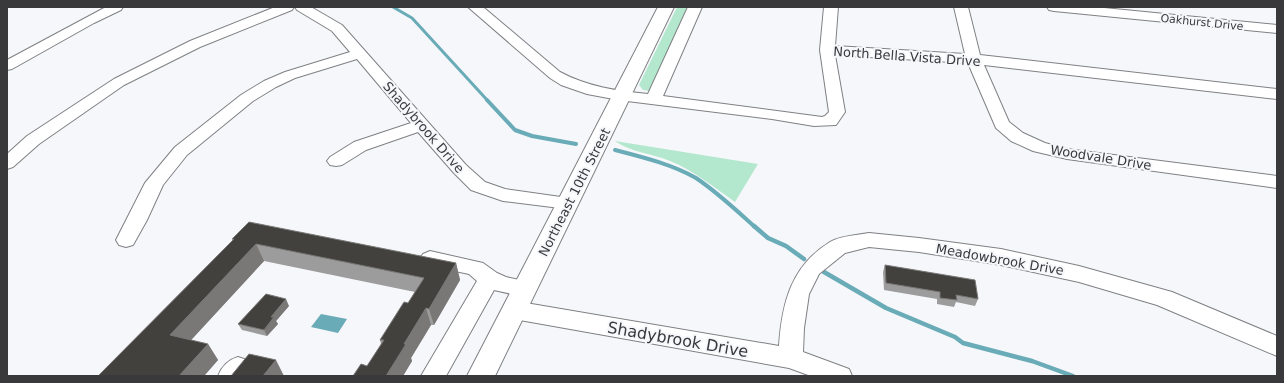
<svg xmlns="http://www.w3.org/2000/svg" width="1284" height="383" viewBox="0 0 1284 383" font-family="'DejaVu Sans',sans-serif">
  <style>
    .green { fill: #b3e8ce }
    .water { fill: #69abb7 }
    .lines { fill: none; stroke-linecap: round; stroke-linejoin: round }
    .stream-far2 { stroke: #69abb7; stroke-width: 3 }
    .stream-far1 { stroke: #69abb7; stroke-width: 4 }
    .stream { stroke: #69abb7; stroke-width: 4.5 }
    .minor-casing { stroke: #7f8083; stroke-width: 2 }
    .major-casing { stroke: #7f8083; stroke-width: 2 }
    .minor { fill: #fff; fill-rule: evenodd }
    .major { fill: #fff; fill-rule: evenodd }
    .wall { fill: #9c9c9c }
    .shaded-wall { fill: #797877 }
    .building { fill: #43413e; stroke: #797877 }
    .labels { text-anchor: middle; stroke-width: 4; stroke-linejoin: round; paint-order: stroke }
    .far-street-label { font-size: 11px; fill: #39393b; stroke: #f6f7fb }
    .street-label { font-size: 13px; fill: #39393b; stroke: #f6f7fb }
    .near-street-label { font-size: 16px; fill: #39393b; stroke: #f6f7fb }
  </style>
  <rect width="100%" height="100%" fill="#f6f7fb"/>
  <g class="green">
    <polygon points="677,7 690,7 650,91 643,90 639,85"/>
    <path d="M615,141L758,164L735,202C715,188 693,170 670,161C651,153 632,153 615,141Z"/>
  </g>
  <polygon class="water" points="321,314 347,319 338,333 311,327"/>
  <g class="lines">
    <polyline class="stream-far2" points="393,7 412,18 488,101"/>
    <g class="stream-far1">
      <polyline points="487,100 515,130 532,136 576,144"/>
      <path d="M615,150C642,157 671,164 696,178C717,192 736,210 755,227"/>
    </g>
    <g class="stream">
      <polyline points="754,226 768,238 786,246 804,259"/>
      <polyline points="824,272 886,308 955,337 963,343 1032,361 1073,376"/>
    </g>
    <defs>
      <g id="minor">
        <polygon points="106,7 123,7 121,10 94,23 12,69 7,70 7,60"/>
        <polygon points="275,7 294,7 292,10 200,47 124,85 39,144 13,167 7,169 7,154 27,136 114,79 190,41"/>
        <polygon points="295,7 311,7 342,25 466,165 485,182 505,189 575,199 578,203 575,207 568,209 503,201 471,190 454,173 418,132 366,150 342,165 336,166 330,165 327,161 330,157 354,142 411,123 357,59 295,78 276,87 253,101 187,155 163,185 147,220 133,245 126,247 119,245 116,240 145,183 175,147 241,95 264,81 285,72 350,52 332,31 297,10"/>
        <path d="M468,7H483L560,72C588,87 617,91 648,94L688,7H702L663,96L822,117L825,116L829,112L820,50L824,7H838L835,46L965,54L954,7H968L980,55L1277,89V99L984,65L1009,122L1023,133L1045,143L1067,149L1277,176V188L1067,159L1033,151L1011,141L996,128L968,63L835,55L845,112L836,125L814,126L772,119L619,100L587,94L561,85L550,78Z"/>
        <polygon points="1047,7 1094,7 1277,25 1277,33 1054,11 1049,10"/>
        <path d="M869,233L919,238L1001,249L1079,266L1172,292L1277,336V356L1157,305L1079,282L1001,265L919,252L869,247L845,253L819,274L809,294L804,328L803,352L849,369L852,376H811L789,368L514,319L506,316L503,310L506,304L514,301L779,346C782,303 791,266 830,242C840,236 857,235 869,233Z"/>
        <polygon points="430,251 483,263 497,273 506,277 533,283 536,289 533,295 525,297 494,290 446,376 421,376 477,281 469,274 423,264 419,259 423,254"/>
        <path d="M238,357L247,360L250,367L245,376H218C222,366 228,360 238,357Z"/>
      </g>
      <polygon id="major" points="658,7 674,7 495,376 467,376"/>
    </defs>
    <use href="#minor" class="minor-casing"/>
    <use href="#major" class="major-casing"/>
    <use href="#minor" class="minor"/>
    <use href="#major" class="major"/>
  </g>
  <g class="wall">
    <polygon points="232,239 456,263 460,280 434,325 431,325 411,358 412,361 403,376 353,376 367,366 381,344 380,340 408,303 415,292 264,261 191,340 208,344 218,360 204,376 98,376 233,241"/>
    <polygon points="885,265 978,299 975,306 956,302 954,307 937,304 937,299 884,290 883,272"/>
    <polygon points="289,306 276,321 278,324 267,336 242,330 238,324"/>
  </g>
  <g class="shaded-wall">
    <polygon points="256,244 264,261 181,351 170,335"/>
    <polygon points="456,263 460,280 434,325 429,309"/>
    <polygon points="286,299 289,306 276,321 278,324 267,336 264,330 271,317"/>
    <polygon points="426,308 431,325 411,358 412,361 403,376 386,376 404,344"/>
    <polygon points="208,344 218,360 204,376 179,376"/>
    <polygon points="276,360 284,376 263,376"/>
  </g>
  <g class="building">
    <polygon points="249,222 456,263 429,309 426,308 404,344 406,344 386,376 353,376 361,364 367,366 384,340 380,340 404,302 408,303 424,278 256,244 170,335 208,344 179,376 98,376 234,239 232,239"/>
    <polygon points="885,265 975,280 978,299 956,295 957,300 940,298 940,292 886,283"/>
    <polygon points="266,294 286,299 271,317 274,317 264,330 238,324"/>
    <polygon points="249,354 276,360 263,376 231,376"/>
  </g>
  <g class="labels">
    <g class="far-street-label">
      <text transform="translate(1202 22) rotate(6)" y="4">Oakhurst Drive</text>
    </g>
    <g class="street-label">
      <text transform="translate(907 56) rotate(4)" y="5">North Bella Vista Drive</text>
      <text transform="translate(424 127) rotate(49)" y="5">Shadybrook Drive</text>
      <text transform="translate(1101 157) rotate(9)" y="5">Woodvale Drive</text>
      <text transform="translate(574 192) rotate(-63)" y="5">Northeast 10th Street</text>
      <text transform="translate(1000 259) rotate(10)" y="5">Meadowbrook Drive</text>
    </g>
    <g class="near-street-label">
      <text transform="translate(678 339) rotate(10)" y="6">Shadybrook Drive</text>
    </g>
  </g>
  <rect width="1284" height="383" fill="none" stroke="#39393b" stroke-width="16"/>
</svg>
